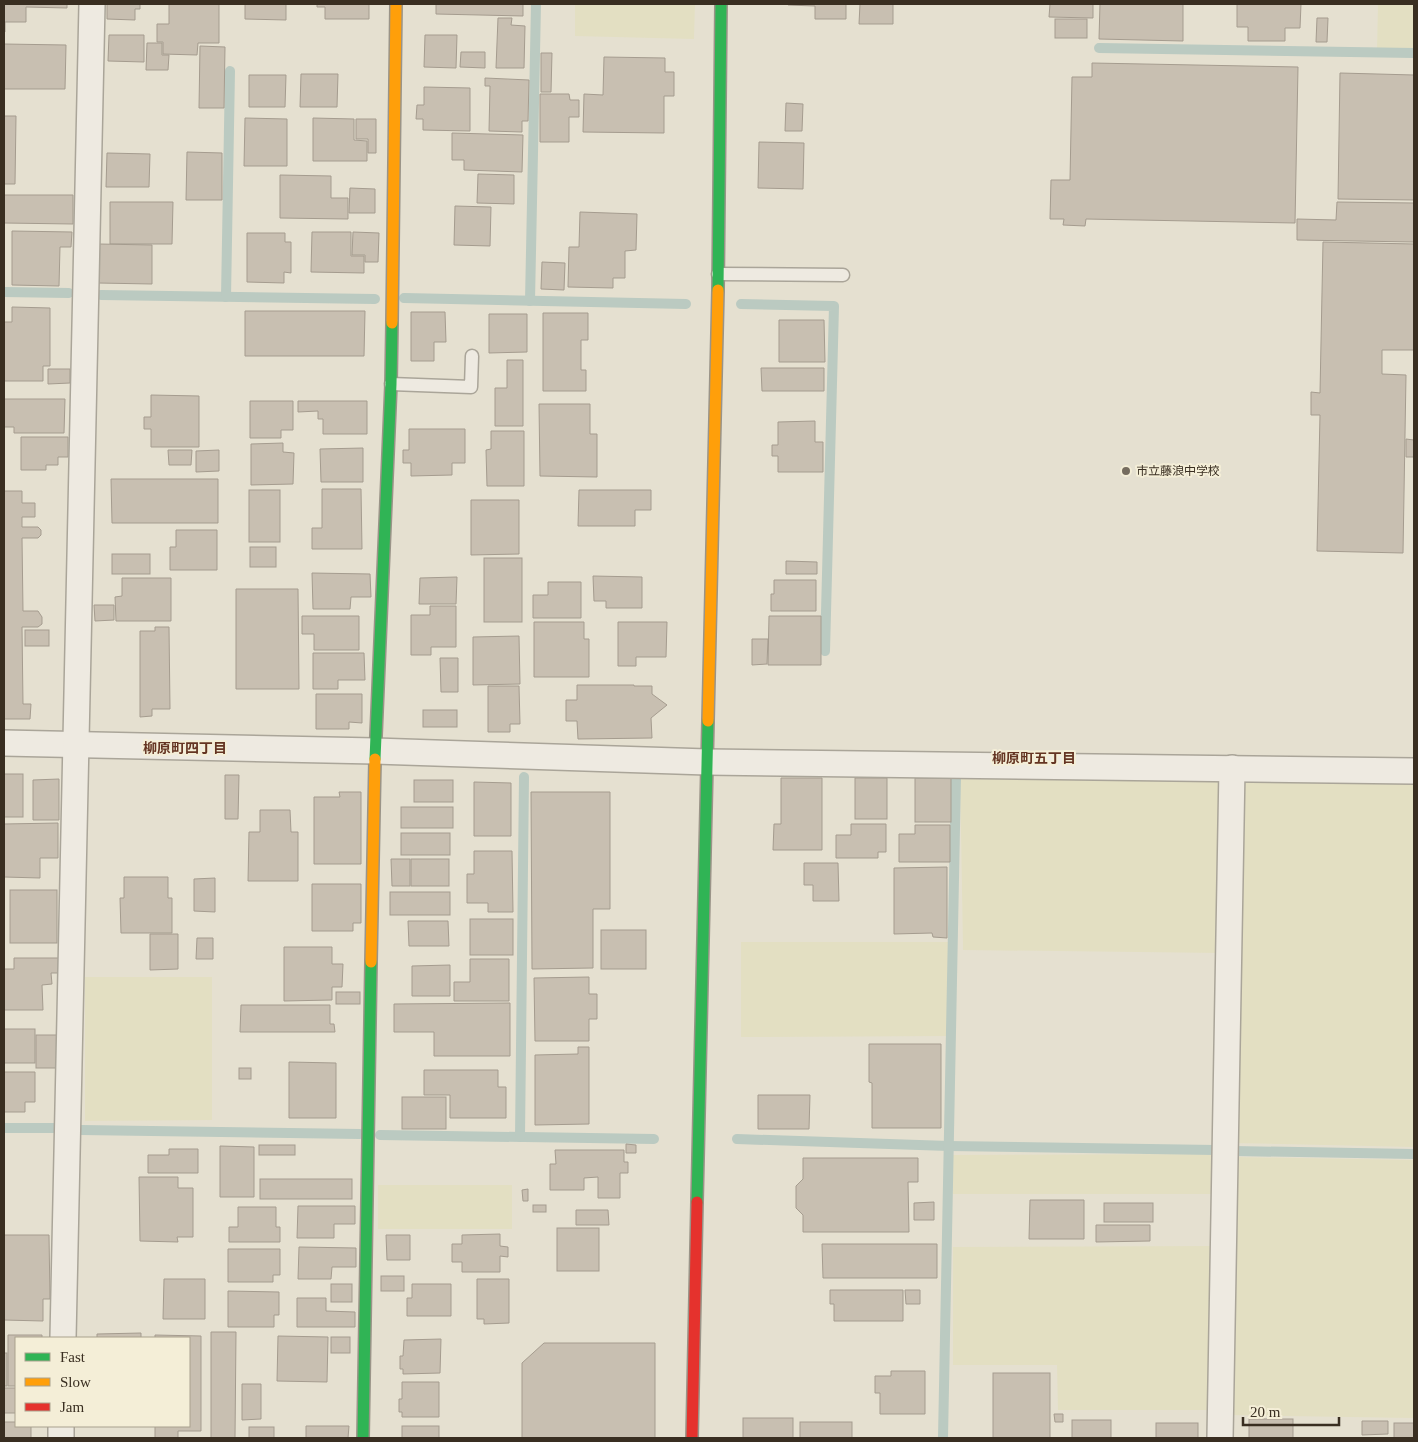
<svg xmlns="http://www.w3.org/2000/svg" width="1418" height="1442" viewBox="0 0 1418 1442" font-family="'Times New Roman','Noto Sans JP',serif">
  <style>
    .farmland { fill: #e3dfc2 }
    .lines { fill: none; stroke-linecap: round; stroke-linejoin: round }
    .stream { stroke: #bbcac1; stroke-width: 10 }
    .building { fill: #c8bfb1; stroke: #a59c8f }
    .lane-casing { stroke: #aaa599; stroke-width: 15 }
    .street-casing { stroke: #aaa599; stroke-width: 28 }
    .fast-casing { stroke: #9a9488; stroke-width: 14 }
    .slow-casing { stroke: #9a9488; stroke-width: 14 }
    .jam-casing { stroke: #9a9488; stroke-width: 14 }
    .lane { stroke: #eeeae1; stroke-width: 12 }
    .street { stroke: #eeeae1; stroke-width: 25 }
    .fast { stroke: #30b455; stroke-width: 11 }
    .slow { stroke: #ff9f0a; stroke-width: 11 }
    .jam { stroke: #e5322d; stroke-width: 11 }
    .poi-dot { fill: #756c5e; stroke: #f4eed7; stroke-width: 2 }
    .labels { text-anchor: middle; stroke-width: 4; stroke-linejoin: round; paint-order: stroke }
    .poi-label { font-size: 12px; fill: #392e21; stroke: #f4eed7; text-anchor: start }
    .neighbourhood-label { font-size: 14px; font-weight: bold; fill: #643422; stroke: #f4eed7 }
  </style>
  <rect width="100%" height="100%" fill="#e5e0d0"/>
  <g class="farmland">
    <polygon points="575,4 695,4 694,39 575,36"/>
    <polygon points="1378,4 1414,4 1414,50 1377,49"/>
    <polygon points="960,773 1218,776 1226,786 1222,953 963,950"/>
    <polygon points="1244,780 1414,781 1414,1147 1233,1143 1238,788"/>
    <polygon points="741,942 948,942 948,1036 741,1037"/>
    <polygon points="85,977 212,977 212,1120 85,1121"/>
    <polygon points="1216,1154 1216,1194 953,1194 953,1155"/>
    <polygon points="1234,1157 1414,1160 1414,1418 1229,1415"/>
    <rect x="378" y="1185" width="134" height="44"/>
    <polygon points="1214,1246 1215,1410 1058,1410 1057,1365 953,1365 953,1247"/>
  </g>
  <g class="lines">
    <g class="stream">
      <polyline points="1099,48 1414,53"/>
      <polyline points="4,292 69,293"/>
      <polyline points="101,295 375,299"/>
      <polyline points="226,297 230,71"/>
      <polyline points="404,298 686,304"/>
      <polyline points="530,301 536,4"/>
      <polyline points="741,304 834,306 825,651"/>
      <polyline points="4,1128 58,1128"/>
      <polyline points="81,1130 360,1134"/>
      <polyline points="380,1135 654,1139"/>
      <polyline points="520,1137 524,777"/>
      <polyline points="737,1139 949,1146 1215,1150"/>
      <polyline points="1234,1151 1414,1154"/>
      <polyline points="943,1438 956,777"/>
    </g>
  </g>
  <g class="building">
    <polygon points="4,4 67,4 67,8 26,7 26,22 5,22 5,32 4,32"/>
    <polygon points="107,4 140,4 140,9 135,9 135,20 107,19"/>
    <polygon points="169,4 219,4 219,43 198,43 197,55 163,54 163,42 157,42 157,24 169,24"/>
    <polygon points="245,4 286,4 286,20 245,19"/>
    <polygon points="317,4 369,4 369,19 325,19 325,7 317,7"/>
    <polygon points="436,4 523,4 523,16 436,14"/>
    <polygon points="788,4 846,4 846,19 815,19 815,6 788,5"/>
    <polygon points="860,4 893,4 893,24 859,24"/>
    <polygon points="1050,4 1093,4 1093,18 1049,17"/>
    <polygon points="1100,4 1183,4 1183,41 1099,39"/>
    <polygon points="1237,4 1301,4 1300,28 1285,28 1285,41 1248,41 1248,27 1237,27"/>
    <polygon points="498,18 512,18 511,25 525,26 524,68 496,68"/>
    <polygon points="1317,18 1328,18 1327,42 1316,42"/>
    <rect x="1055" y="19" width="32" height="19"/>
    <polygon points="109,35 144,35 144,62 108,61"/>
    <polygon points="425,35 457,35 456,68 424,67"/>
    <polygon points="147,43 162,43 162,55 169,55 168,70 146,70"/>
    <polygon points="4,44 66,45 65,89 4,89"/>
    <polygon points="200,46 225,47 224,108 199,108"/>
    <polygon points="461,52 485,52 485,68 460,67"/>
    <polygon points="541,53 552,53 551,92 541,92"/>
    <polygon points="604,57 665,58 665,72 674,72 674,96 664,96 664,133 583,132 584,94 603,95"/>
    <polygon points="1092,63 1298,67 1295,223 1086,219 1085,226 1063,225 1064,219 1050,219 1051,180 1070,180 1072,77 1092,77"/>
    <polygon points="1340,73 1414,75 1414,200 1338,199"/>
    <polygon points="301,74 338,74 337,107 300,107"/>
    <polygon points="249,75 286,75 285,107 249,107"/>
    <polygon points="485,78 529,80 528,121 522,121 522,132 489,131 490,86 485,86"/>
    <polygon points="424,87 470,88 470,131 423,130 423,119 416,119 417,105 424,105"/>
    <polygon points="540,94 569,94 570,100 579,100 579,117 569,117 569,142 540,142"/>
    <polygon points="786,103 803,104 802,131 785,131"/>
    <polygon points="4,116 16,116 15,184 4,184"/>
    <polygon points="245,118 287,119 287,166 244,166"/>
    <polygon points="313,118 354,119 354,140 367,141 367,161 313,161"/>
    <polygon points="356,119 376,119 376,153 368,153 368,139 356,139"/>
    <polygon points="452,133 523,135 522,172 464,170 464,160 452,160"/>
    <polygon points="759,142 804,143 803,189 758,188"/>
    <polygon points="187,152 222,153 222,200 186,200"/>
    <polygon points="107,153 150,154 149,187 106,187"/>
    <polygon points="478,174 514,175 514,204 477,203"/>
    <polygon points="280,175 331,176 331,198 348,198 348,219 280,218"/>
    <polygon points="350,188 375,189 375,213 349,213"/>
    <polygon points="4,195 73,195 73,224 4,223"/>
    <polygon points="110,202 173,202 172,244 110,244"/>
    <polygon points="1337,202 1414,203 1414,242 1297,240 1297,219 1336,220"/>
    <polygon points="455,206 491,207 490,246 454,245"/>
    <polygon points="580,212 637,214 636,250 625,251 625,278 613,278 613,288 568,287 569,247 579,247"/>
    <polygon points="12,231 72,232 71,247 60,247 59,286 12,285"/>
    <polygon points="312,232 351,232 351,256 364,256 364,273 311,272"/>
    <polygon points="353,232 379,233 378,262 365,262 365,255 352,255"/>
    <polygon points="247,233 285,233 285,242 291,242 291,273 284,272 284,283 247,282"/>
    <polygon points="1323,242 1414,244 1414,350 1382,350 1382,374 1406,375 1403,553 1317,551 1320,415 1311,415 1311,392 1320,393"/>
    <polygon points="99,244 152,245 152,284 98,283"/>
    <polygon points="542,262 565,263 564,290 541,289"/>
    <polygon points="12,307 50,308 50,366 43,366 43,381 4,381 4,322 12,322"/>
    <polygon points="245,311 365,311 364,356 245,356"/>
    <polygon points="411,312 445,312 446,342 434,342 434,361 411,361"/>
    <polygon points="543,313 588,313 588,340 581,340 581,370 586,370 586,391 543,391"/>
    <polygon points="489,314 527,314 527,352 489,353"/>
    <polygon points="779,320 824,320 825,362 779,362"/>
    <polygon points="507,360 523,360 523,426 495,426 495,388 507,388"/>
    <polygon points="761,368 824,368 824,391 762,391"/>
    <polygon points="48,369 70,369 70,383 48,384"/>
    <polygon points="151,395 199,396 199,447 151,447 151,429 144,429 144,417 151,417"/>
    <polygon points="4,399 65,399 64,433 14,433 14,427 4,427"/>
    <polygon points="250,401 293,401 293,430 281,430 281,438 250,438"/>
    <polygon points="298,401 367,401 367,434 323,434 323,419 318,419 318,411 298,412"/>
    <polygon points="539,404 590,404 590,434 597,434 597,477 540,476"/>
    <polygon points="815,421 815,442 823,442 823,472 778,472 778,456 772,456 772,445 778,445 778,422"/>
    <polygon points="409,429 465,429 465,463 452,463 452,475 411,476 411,463 403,463 403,450 409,450"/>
    <polygon points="491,431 524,431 524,486 487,486 486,450 491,449"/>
    <polygon points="21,437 68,437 68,457 58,457 58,465 46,465 46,470 21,470"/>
    <polygon points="1406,439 1414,440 1414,457 1406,457"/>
    <polygon points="283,443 283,452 294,453 293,484 251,485 251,444"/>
    <polygon points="363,448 363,482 321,482 320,449"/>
    <polygon points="168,450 192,450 191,465 169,465"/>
    <polygon points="219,450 219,471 196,472 196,451"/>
    <polygon points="111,479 218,479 218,523 112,523"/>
    <polygon points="322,489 361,489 362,549 312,549 312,528 322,528"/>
    <rect x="249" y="490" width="31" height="52"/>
    <polygon points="579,490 651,490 651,510 635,510 635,526 578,526"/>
    <polygon points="4,491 22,491 22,503 35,503 35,517 22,517 22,527 38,527 41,530 41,535 38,538 22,538 23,611 38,611 42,617 42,624 38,627 22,627 23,704 31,704 30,719 4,719"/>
    <polygon points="471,500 519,500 519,554 471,555"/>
    <polygon points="176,530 217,530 217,570 170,570 170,547 176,547"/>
    <rect x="250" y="547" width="26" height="20"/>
    <rect x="112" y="554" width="38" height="20"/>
    <rect x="484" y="558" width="38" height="64"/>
    <polygon points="786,561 817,562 817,574 786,574"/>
    <polygon points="312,573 370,574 371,597 351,597 350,609 313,609"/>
    <polygon points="593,576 642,577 642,608 606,608 606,601 594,601"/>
    <polygon points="457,577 456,604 419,604 420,578"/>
    <polygon points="122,578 171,578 171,621 116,621 115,597 122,596"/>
    <polygon points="774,580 816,580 816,611 771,611 771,594 774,594"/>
    <polygon points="548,582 581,582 581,618 533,618 533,595 548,595"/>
    <polygon points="236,589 298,589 299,689 236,689"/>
    <polygon points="94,605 114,605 114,620 95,621"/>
    <polygon points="430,606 456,606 456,647 431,647 431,655 411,655 411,615 430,615"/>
    <polygon points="302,616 359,616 359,650 314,650 314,634 302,634"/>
    <polygon points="769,616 821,616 821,665 768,665"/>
    <polygon points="534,622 584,622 584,639 589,639 589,677 534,677"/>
    <polygon points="618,622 667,622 666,657 636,657 636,666 618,666"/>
    <polygon points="155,627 169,627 170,709 152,709 152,716 140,717 140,631 155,631"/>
    <rect x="25" y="630" width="24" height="16"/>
    <polygon points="519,636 520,684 473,685 473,637"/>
    <polygon points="752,639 768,639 767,664 752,665"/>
    <polygon points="313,653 364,653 365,680 338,680 338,689 313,689"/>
    <polygon points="440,658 458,658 458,692 441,692"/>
    <polygon points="577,685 634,685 634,686 652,686 652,694 667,705 651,718 652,738 578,739 577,721 566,721 566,700 577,700"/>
    <polygon points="488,686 519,686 520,724 510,724 510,732 488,732"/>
    <polygon points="316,694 362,694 362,723 349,722 349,729 316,729"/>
    <rect x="423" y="710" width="34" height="17"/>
    <rect x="4" y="774" width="19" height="43"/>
    <polygon points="225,775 239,775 238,819 225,819"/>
    <polygon points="781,778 822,778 822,850 773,850 774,824 781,824"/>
    <rect x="855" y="778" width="32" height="41"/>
    <rect x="915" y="778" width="36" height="44"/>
    <polygon points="59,779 59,820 33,820 33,780"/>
    <rect x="414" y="780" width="39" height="22"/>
    <polygon points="474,782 511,783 511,836 474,836"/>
    <polygon points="339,792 361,792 361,864 314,864 314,797 340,797"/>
    <polygon points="531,792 610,792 610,909 593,909 593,968 532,969"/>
    <rect x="401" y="807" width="52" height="21"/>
    <polygon points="260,810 290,810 291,832 298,832 298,881 248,881 249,832 260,832"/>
    <polygon points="58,823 58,858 40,858 40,878 4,877 4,824"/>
    <polygon points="851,824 886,824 886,852 878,852 878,858 836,858 836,835 851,835"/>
    <polygon points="915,825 950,825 950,862 899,862 899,834 915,834"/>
    <rect x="401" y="833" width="49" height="22"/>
    <polygon points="474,851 512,851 513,912 488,912 488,903 467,903 467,874 474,874"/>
    <polygon points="391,859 410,859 410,886 392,886"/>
    <rect x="411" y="859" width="38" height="27"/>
    <polygon points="804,863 838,863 839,901 813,901 813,885 804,885"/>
    <polygon points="947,867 947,938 933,937 932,933 894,934 894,868"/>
    <polygon points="124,877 168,877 168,898 172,898 172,933 121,933 120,898 124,898"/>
    <polygon points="215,878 215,912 194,911 194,879"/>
    <polygon points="312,884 361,884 361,923 353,923 353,931 312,931"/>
    <rect x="10" y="890" width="47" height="53"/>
    <rect x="390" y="892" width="60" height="23"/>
    <rect x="470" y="919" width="43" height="36"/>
    <polygon points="408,921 448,921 449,946 409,946"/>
    <rect x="601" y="930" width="45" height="39"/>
    <polygon points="150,934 178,934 178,969 150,970"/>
    <polygon points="197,938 213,938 213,959 196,959"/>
    <polygon points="284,947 332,947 332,964 343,964 342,987 332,987 332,1000 284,1001"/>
    <polygon points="14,958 60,958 59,973 51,973 52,984 42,985 43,1010 4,1010 4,969 14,969"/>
    <polygon points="470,959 509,959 509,1001 454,1001 454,982 470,982"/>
    <polygon points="450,965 450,996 412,996 412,966"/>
    <polygon points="589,977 589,994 597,994 597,1019 589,1019 589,1041 535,1041 534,978"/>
    <rect x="336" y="992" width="24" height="12"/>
    <polygon points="510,1003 510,1056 434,1056 434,1032 394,1032 394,1004"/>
    <polygon points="241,1005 330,1005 330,1024 334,1024 335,1032 240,1032"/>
    <rect x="4" y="1029" width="31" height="34"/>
    <rect x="36" y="1035" width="21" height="33"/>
    <polygon points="869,1044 941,1044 941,1128 872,1128 872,1083 869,1082"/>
    <polygon points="578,1047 589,1047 589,1124 535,1125 535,1055 578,1054"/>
    <polygon points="289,1062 336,1063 336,1118 289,1118"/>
    <rect x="239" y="1068" width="12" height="11"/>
    <polygon points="424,1070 498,1070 498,1087 506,1087 506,1118 450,1118 450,1095 424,1095"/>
    <polygon points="4,1072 35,1072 35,1102 25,1102 25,1112 4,1112"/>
    <polygon points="758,1095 810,1095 809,1129 758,1129"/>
    <rect x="402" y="1097" width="44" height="32"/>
    <polygon points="626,1144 636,1145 636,1153 626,1153"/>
    <rect x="259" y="1145" width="36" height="10"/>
    <polygon points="220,1146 254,1147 254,1197 220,1197"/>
    <polygon points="169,1149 198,1149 198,1173 148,1173 148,1155 169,1155"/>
    <polygon points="555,1150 624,1150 624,1162 628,1162 628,1173 620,1173 620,1198 598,1198 598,1177 584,1178 584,1190 550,1190 550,1164 556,1164"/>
    <polygon points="803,1158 918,1158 918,1182 908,1182 909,1232 803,1232 803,1215 796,1208 796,1186 803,1179"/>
    <polygon points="139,1177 178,1177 178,1188 193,1188 193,1237 177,1237 178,1242 140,1241"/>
    <rect x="260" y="1179" width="92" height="20"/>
    <polygon points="528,1189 528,1201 523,1201 522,1190"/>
    <polygon points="1030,1200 1084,1200 1084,1239 1029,1239"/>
    <polygon points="934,1202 934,1220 914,1220 914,1203"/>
    <rect x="1104" y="1203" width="49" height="19"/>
    <rect x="533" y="1205" width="13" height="7"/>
    <polygon points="298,1206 355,1206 355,1224 334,1224 334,1238 297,1238"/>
    <polygon points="238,1207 276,1207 276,1227 280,1227 280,1242 229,1242 229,1227 238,1227"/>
    <polygon points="576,1210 608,1210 609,1225 576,1225"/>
    <polygon points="1096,1225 1150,1225 1150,1241 1096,1242"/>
    <rect x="557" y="1228" width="42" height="43"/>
    <polygon points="500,1234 500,1246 508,1247 508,1257 500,1256 500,1272 462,1272 462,1262 452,1262 452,1244 462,1244 462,1235"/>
    <polygon points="4,1235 49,1235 50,1299 43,1299 43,1321 4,1320"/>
    <polygon points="386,1235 410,1235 410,1260 387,1260"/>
    <polygon points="822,1244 937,1244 937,1278 823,1278"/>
    <polygon points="299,1247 356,1248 356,1267 332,1267 331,1279 298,1279"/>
    <polygon points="228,1249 280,1249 280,1275 273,1275 273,1282 228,1282"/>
    <rect x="381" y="1276" width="23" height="15"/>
    <polygon points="164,1279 205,1279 205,1319 163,1319"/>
    <polygon points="477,1279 509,1279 509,1323 484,1324 484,1319 477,1319"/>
    <rect x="331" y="1284" width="21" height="18"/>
    <polygon points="412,1284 451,1284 451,1316 407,1316 407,1298 412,1298"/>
    <polygon points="830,1290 903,1290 903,1321 834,1321 834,1304 830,1304"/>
    <polygon points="905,1290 920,1290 920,1304 906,1304"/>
    <polygon points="228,1291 279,1292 279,1315 274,1315 274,1327 228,1327"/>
    <polygon points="297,1298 326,1298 326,1311 355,1312 355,1327 297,1327"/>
    <polygon points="211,1332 236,1332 235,1438 211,1438"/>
    <polygon points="141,1333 141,1338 97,1338 97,1334"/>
    <polygon points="8,1335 42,1335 42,1338 16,1338 16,1386 8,1386"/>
    <polygon points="155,1335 201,1336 201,1431 178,1431 178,1438 155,1438 155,1426 189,1426 189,1338 155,1338"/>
    <polygon points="278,1336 328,1337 327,1382 277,1381"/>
    <rect x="331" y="1337" width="19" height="16"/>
    <polygon points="441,1339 440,1373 403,1374 403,1369 400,1369 400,1356 403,1356 404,1340"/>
    <polygon points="544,1343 655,1343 655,1438 522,1438 522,1363"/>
    <rect x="4" y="1353" width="3" height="33"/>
    <polygon points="891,1371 925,1371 925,1414 880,1414 880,1393 875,1393 875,1376 891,1376"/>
    <rect x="993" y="1373" width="57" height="65"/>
    <polygon points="402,1382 439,1382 439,1417 402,1417 402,1412 399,1412 399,1399 402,1399"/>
    <polygon points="242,1384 261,1384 261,1419 242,1420"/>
    <rect x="4" y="1388" width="12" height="25"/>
    <polygon points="1054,1414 1063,1414 1063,1422 1055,1422"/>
    <rect x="743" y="1418" width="50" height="20"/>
    <rect x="1249" y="1419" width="44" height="19"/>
    <rect x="1072" y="1420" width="39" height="18"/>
    <polygon points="1362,1421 1388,1421 1388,1434 1362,1435"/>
    <polygon points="4,1422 16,1422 16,1426 31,1426 31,1438 4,1438"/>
    <rect x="800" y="1422" width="52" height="16"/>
    <rect x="1156" y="1423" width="42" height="15"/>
    <rect x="1394" y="1423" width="20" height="15"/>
    <polygon points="306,1426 349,1426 348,1438 306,1438"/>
    <rect x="402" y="1426" width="37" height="12"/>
    <rect x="249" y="1427" width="25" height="11"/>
  </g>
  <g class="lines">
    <defs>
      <g id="lane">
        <polyline points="718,274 843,275"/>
        <polyline points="391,384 471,387 472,356"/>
      </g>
      <g id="street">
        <polyline points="4,743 375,751 707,762 1414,771"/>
        <polyline points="63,1338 92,4"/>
        <polyline points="61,1438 61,1426"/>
        <polyline points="1220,1438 1232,768"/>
      </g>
      <g id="fast">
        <polyline points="718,290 721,4"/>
        <polyline points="375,759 391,384 392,323"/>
        <polyline points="697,1202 708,721"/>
        <polyline points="363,1438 371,962"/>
      </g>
      <g id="slow">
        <polyline points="392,323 396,4"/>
        <polyline points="708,721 718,290"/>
        <polyline points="371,962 375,759"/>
      </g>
      <polyline id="jam" points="692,1438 697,1202"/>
    </defs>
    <use href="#lane" class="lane-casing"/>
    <use href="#street" class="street-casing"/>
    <use href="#fast" class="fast-casing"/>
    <use href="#slow" class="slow-casing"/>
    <use href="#jam" class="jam-casing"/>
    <use href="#lane" class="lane"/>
    <use href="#street" class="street"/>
    <use href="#fast" class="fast"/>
    <use href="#slow" class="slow"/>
    <use href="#jam" class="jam"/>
  </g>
  <circle class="poi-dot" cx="1126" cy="471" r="5"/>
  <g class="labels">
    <g class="poi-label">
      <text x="1136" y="475">市立藤浪中学校</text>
    </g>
    <g class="neighbourhood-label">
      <text x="185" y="753">柳原町四丁目</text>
      <text x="1034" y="763">柳原町五丁目</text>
    </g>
  </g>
  <rect width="1418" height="1442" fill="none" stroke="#392e21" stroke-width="10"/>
  <rect x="15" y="1337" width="175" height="90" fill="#f4eed7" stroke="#a9a18e"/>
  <rect x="25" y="1353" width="25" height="8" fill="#30b455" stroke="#a9a18e"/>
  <text x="60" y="1362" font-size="15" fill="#392e21">Fast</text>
  <rect x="25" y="1378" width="25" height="8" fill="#ff9f0a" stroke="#a9a18e"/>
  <text x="60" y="1387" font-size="15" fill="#392e21">Slow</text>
  <rect x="25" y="1403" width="25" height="8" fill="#e5322d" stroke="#a9a18e"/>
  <text x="60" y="1412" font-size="15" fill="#392e21">Jam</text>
  <path d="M1243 1417v8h96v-8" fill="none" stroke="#392e21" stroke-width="2.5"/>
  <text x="1250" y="1417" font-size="15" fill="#392e21" stroke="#f4eed7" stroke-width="4" paint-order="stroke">20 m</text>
</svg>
